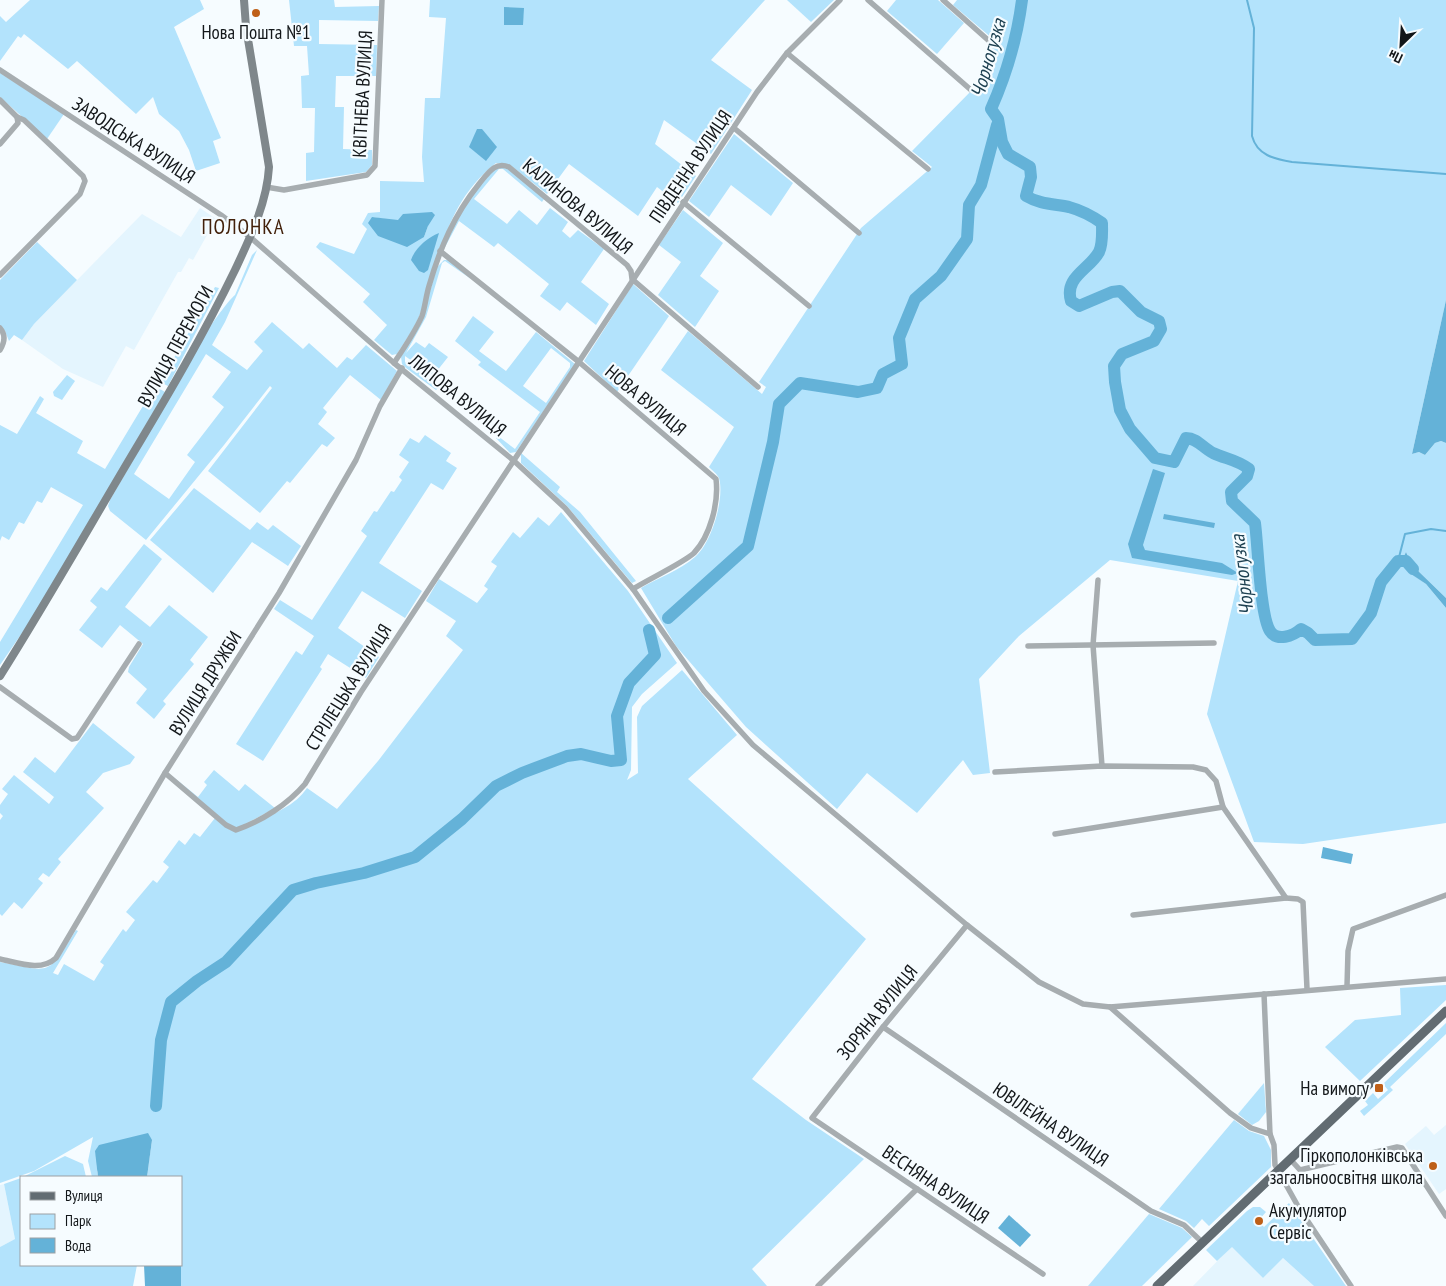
<svg xmlns="http://www.w3.org/2000/svg" width="1446" height="1286" viewBox="0 0 1446 1286" font-family="'PT Sans Narrow',sans-serif">
  <style>
    .built { fill: #e4f5fe }
    .green { fill: #b3e3fc; fill-rule: evenodd }
    .water { fill: #64b2d8 }
    .lines { fill: none; stroke-linecap: round; stroke-linejoin: round }
    .stream { stroke: #64b2d8; stroke-width: 2 }
    .river { stroke: #64b2d8; stroke-width: 12 }
    .minor { stroke: #a7adb0; stroke-width: 5.5 }
    .secondary { stroke: #7f878b; stroke-width: 8 }
    .primary { stroke: #626c72; stroke-width: 9 }
    .poi-dot { fill: #be5f18; stroke: #f6fcff; stroke-width: 2 }
    .labels { text-anchor: middle; stroke-width: 4.5; stroke-linejoin: round; paint-order: stroke }
    .poi-label { font-size: 19px; fill: #121619; stroke: #f6fcff; text-anchor: end }
    .street-label { font-size: 19px; fill: #121619; stroke: #f6fcff }
    .water-label { font-size: 20px; font-style: italic; fill: #1d4051; stroke: #f6fcff }
    .quarter-label { font-size: 21px; letter-spacing: 1px; fill: #42210b; stroke: #f6fcff }
  </style>
  <rect width="100%" height="100%" fill="#f6fcff"/>
  <g class="built">
    <polygon points="200,208 216,219 193,260 189,258 181,272 178,272 134,350 126,346 103,387 63,369 22,340 34,324 142,214 181,237"/>
    <polygon points="1446,1125 1446,1189 1439,1194 1405,1144 1426,1126 1434,1135"/>
    <polygon points="4,1184 15,1239 0,1247 0,1185"/>
    <polygon points="1232,1246 1263,1278 1283,1258 1314,1286 1193,1286"/>
  </g>
  <g class="green">
    <polygon points="30,0 200,0 204,9 174,27 221,138 213,141 220,163 196,171 189,150 179,131 159,114 153,97 136,114 77,61 68,69 24,34 21,38 18,36 0,61 0,16 6,22"/>
    <polygon points="289,0 334,0 335,7 379,6 378,21 319,20 319,44 377,45 376,76 336,76 335,107 344,107 343,149 372,150 372,165 366,172 306,181 306,153 314,152 315,108 302,108 301,76 309,75 307,46 294,46"/>
    <path d="M430,0H765L711,60L752,90L711,154L664,120L655,144L696,176L678,203L657,187L638,216L569,164L547,194L510,165L496,163C444,204 441,258 420,314C415,328 405,341 397,354L392,355L374,340L387,325L363,302L370,294L316,247L320,242L354,254L367,229L362,224L368,213L380,212V181L424,182L422,157L425,98H440L446,18L429,17ZM372,217L428,226L424,237Z"/>
    <polygon points="787,0 834,0 811,22"/>
    <polygon points="896,0 938,0 964,23 937,54 887,11"/>
    <path d="M957,0H1446V300L1412,454L1419,452L1425,455L1435,443L1441,441L1446,443V598L1412,565L1406,552L1401,562L1416,577L1426,584L1446,608V823L1303,844L1254,842L1207,714L1238,581L1110,560L1019,636L979,679L990,773L973,775L963,760L917,813L867,773L837,809L746,727L676,646L644,593L641,588C658,578 680,570 695,557C711,544 725,499 719,478C717,474 712,470 709,467L734,427L661,370L688,331L762,394L766,387L759,382L861,228L932,167L912,151L975,87L993,39L953,5Z"/>
    <polygon points="0,73 64,114 47,139 0,97"/>
    <polygon points="734,134 793,183 771,216 731,185 709,217 689,201"/>
    <path d="M498,167L509,169L544,199L542,202L503,169H499L474,199L507,224L519,210L537,225L550,208L568,222L562,231L570,238L578,230L604,249L581,282L609,304L596,325L567,302L560,311L540,296L549,284L498,243L494,247L459,221L444,249C453,219 472,185 498,167Z"/>
    <polygon points="683,210 723,243 700,276 719,291 695,327 658,295 681,262 659,245"/>
    <polygon points="37,242 77,280 34,324 22,340 14,335 9,341 5,331 0,326 0,280"/>
    <path d="M257,250L225,322L212,345L247,370L263,351L254,342L272,322L303,349L309,343L337,368L347,357L352,360L366,345L397,371L381,400L350,375L323,408L327,412L318,424L335,438L327,447L322,444L290,483L287,481L260,513L208,471L272,388L270,386L224,445L146,540L110,511L108,506L110,500L209,328C216,318 229,300 235,295L252,255ZM206,354L231,372L212,397L224,407L187,455L195,462L169,499L134,474Z"/>
    <polygon points="444,260 448,260 471,279 445,261 442,263 426,317 406,353 416,342 425,348 429,343 448,357 433,376 405,356 405,362 439,387 436,390 406,368 402,364 401,357 423,316 437,267"/>
    <polygon points="633,284 669,316 617,392 584,361"/>
    <polygon points="215,287 219,288 168,386 160,382"/>
    <path d="M473,316L494,332L479,351L506,371L536,332L575,364L516,452L510,453L496,438L498,436L515,449L540,412L478,365L481,362L455,341ZM551,348L570,363V367L546,403L523,386Z"/>
    <polygon points="67,375 75,381 62,400 54,396 53,392"/>
    <polygon points="155,386 165,392 33,617 0,665 0,642 83,505 51,487 42,503 37,501 24,524 19,522 9,540 2,536 0,541 0,425 17,434 40,396 44,399 36,413 83,441 77,453 105,469"/>
    <polygon points="425,435 451,453 446,461 457,468 443,490 431,483 379,563 422,591 405,618 362,591 338,628 379,657 366,678 328,654 320,667 322,669 263,761 236,744 296,651 302,655 314,636 274,609 280,600 312,620 367,536 361,531 374,511 377,512 391,491 394,492 402,480 399,477 409,462 399,455 410,438 419,443"/>
    <polygon points="521,453 560,487 557,492 580,512 636,581 632,583 567,506 521,463"/>
    <polygon points="194,488 250,530 257,522 268,530 273,525 301,546 288,566 252,542 213,593 150,540"/>
    <path d="M561,512L628,591L677,663L642,694L632,707L631,770L627,780L638,773L637,717L642,706L682,670L737,735L688,779L866,939L752,1079L806,1120L864,1159L752,1269L767,1286H181V1177H147L152,1140L97,1171L98,1177H92L88,1161L93,1137L34,1171L0,1183V962C52,972 47,977 76,930L78,931L53,973L58,975L64,964L94,981L104,965L100,962L123,929L126,932L135,920L126,912L153,880L157,883L169,867L163,862L179,840L185,845L194,833L200,837L215,818L230,830C256,820 291,812 307,788L337,809L378,761L463,650L446,636L456,621L426,601L439,579L477,603L488,589L484,586L497,566L491,562L513,532L520,538L538,517L549,526Z"/>
    <polygon points="144,544 162,559 125,607 150,627 169,605 208,637 190,660 194,664 163,701 166,704 154,719 136,703 147,689 128,672 129,667 143,644 120,625 102,648 79,630 97,607 90,601 101,587 107,591"/>
    <polygon points="93,723 135,757 130,764 103,773 86,792 104,808 58,859 61,862 49,877 43,873 38,879 43,883 22,909 14,902 2,916 0,914 0,820 3,816 0,813 0,805 8,794 2,789 14,775 49,804 54,797 23,772 35,757 55,773"/>
    <polygon points="214,770 239,791 245,784 275,808 240,827 231,827 171,775 198,797 207,785 204,782"/>
    <polygon points="1446,985 1446,1000 1360,1081 1325,1047 1355,1020 1401,1015 1400,988"/>
    <polygon points="1446,1023 1446,1034 1390,1087 1393,1090 1364,1116 1360,1111 1368,1105 1365,1101 1373,1093 1378,1099 1388,1090 1383,1084"/>
    <polygon points="1264,1083 1266,1112 1259,1121 1252,1125 1238,1114"/>
    <polygon points="1234,1120 1249,1131 1264,1136 1271,1150 1271,1167 1209,1226 1202,1219 1194,1228 1186,1221 1159,1209"/>
    <polygon points="65,1156 83,1164 86,1177 23,1177"/>
    <polygon points="21,1178 21,1265 137,1265 133,1286 0,1286 0,1247 15,1239 4,1184"/>
    <polygon points="1289,1203 1346,1286 1314,1286 1283,1258 1263,1278 1232,1247 1217,1261 1206,1250 1247,1211 1253,1207 1260,1207 1266,1212 1258,1221 1264,1227"/>
    <polygon points="1149,1214 1182,1228 1192,1237 1142,1286 1088,1286"/>
  </g>
  <g class="water">
    <polygon points="504,7 524,8 523,25 504,25"/>
    <polygon points="477,129 482,129 497,147 486,161 469,147"/>
    <polygon points="432,212 435,215 428,226 424,237 407,247 378,236 368,223 372,217 398,220 403,214"/>
    <path d="M439,233L428,270L424,273L419,271L411,260C415,248 427,238 439,233Z"/>
    <polygon points="1446,300 1446,443 1441,441 1435,443 1425,455 1419,452 1412,454"/>
    <polygon points="1153,469 1165,473 1143,545 1145,550 1222,563 1238,573 1232,575 1132,558 1128,544"/>
    <polygon points="1164,514 1215,523 1214,528 1163,519"/>
    <polygon points="1406,552 1412,565 1446,598 1446,608 1426,584 1411,574 1404,563 1401,562"/>
    <polygon points="1323,847 1353,854 1351,864 1321,858"/>
    <polygon points="148,1133 152,1140 147,1177 98,1177 95,1151 99,1145"/>
    <polygon points="1009,1215 1031,1235 1020,1247 998,1228"/>
    <polygon points="181,1237 181,1286 145,1286 144,1265 181,1265"/>
  </g>
  <g class="lines">
    <g class="stream">
      <path d="M1247,0L1254,28L1252,136C1257,155 1274,159 1292,162L1446,174"/>
      <polyline points="1398,561 1405,534 1431,529 1446,531"/>
    </g>
    <g class="river">
      <path d="M1022,0C1017,39 1007,73 991,109L998,119L1002,142L1008,154L1030,167L1031,177L1026,196C1039,204 1054,204 1069,207C1080,210 1092,216 1102,223C1102,232 1103,244 1099,252C1089,270 1064,277 1071,301L1079,306L1112,292L1120,291L1141,312L1159,321L1161,329L1154,341L1122,354L1114,366L1115,382L1120,410L1130,429L1155,458L1174,462L1186,438C1197,438 1203,448 1213,453C1226,459 1238,460 1249,469L1247,476L1231,492L1232,501L1255,523C1258,545 1260,615 1270,631C1277,642 1293,636 1301,629L1308,633L1315,640L1352,639L1371,613L1381,582L1398,561H1406L1413,569"/>
      <polyline points="668,618 748,546 773,442 779,404 800,383 858,392 877,388 883,374 902,364 899,338 915,299 941,276 967,239 969,205 981,185 997,125"/>
      <polyline points="156,1106 161,1040 171,1002 197,981 226,962 293,890 316,883 364,873 415,857 462,819 496,786 522,773 567,756 581,754 611,761 621,760 617,716 629,683 655,655 649,630"/>
    </g>
    <g class="minor">
      <polyline points="868,0 971,90"/>
      <polyline points="943,0 988,40"/>
      <polyline points="787,53 928,169"/>
      <polyline points="0,70 221,215 250,237 394,363 513,460 565,508 633,589 704,691 753,745 967,925 1039,982 1083,1004 1110,1007 1446,979"/>
      <polyline points="0,100 17,117 18,123 0,144"/>
      <polyline points="734,128 859,233"/>
      <polyline points="266,187 284,190 367,175 375,166 382,0"/>
      <polyline points="683,202 809,306"/>
      <path d="M440,251L579,362L716,479C719,503 710,536 694,553C683,563 647,580 633,589"/>
      <polyline points="0,275 80,194 85,181 83,176 24,120 17,117"/>
      <path d="M0,328C6,335 5,342 0,350"/>
      <path d="M394,363C404,348 415,332 422,316C425,307 426,296 429,286C440,248 454,215 479,184C488,173 495,161 509,167L627,265L631,271L632,279L758,387"/>
      <polyline points="1098,580 1093,645 1102,766"/>
      <polyline points="1028,646 1214,643"/>
      <polyline points="0,687 72,739 77,738 139,644"/>
      <polyline points="995,772 1102,766 1193,767 1206,770 1216,781 1223,807 1286,898 1298,899 1303,902 1307,989"/>
      <path d="M165,773L226,825L236,830C262,821 288,804 305,784L361,692L757,92L787,53L840,0"/>
      <polyline points="1055,834 1223,807"/>
      <polyline points="1133,915 1286,898"/>
      <polyline points="967,925 883,1027 812,1118 1043,1274"/>
      <path d="M0,959C19,963 41,972 56,958L165,773L279,593L356,460L380,406L402,368"/>
      <polyline points="1347,986 1348,951 1353,929 1446,895"/>
      <polyline points="1264,994 1270,1134 1274,1145 1275,1165 1299,1208 1351,1286"/>
      <polyline points="1110,1007 1230,1113 1251,1128 1270,1134"/>
      <polyline points="883,1027 1151,1211 1184,1225 1203,1243"/>
      <polyline points="1290,1159 1300,1170 1397,1147 1402,1148 1446,1216"/>
      <polyline points="818,1286 917,1189"/>
    </g>
    <path class="secondary" d="M0,676C46,603 88,529 132,455C168,395 204,334 235,270C250,238 267,203 269,167L246,27L244,0"/>
    <polyline class="primary" points="1157,1286 1446,1011"/>
  </g>
  <g class="poi-dot">
    <circle cx="256" cy="13" r="5"/>
    <rect x="1374" y="1083" width="10" height="10" rx="2.5"/>
    <circle cx="1433" cy="1166" r="5"/>
    <circle cx="1259" cy="1221" r="5"/>
  </g>
  <g class="labels">
    <g class="poi-label">
      <text x="256" y="39" text-anchor="middle">Нова Пошта №1</text>
      <text x="1369" y="1095">На вимогу</text>
      <text x="1423" y="1162">Гіркополонківська<tspan x="1423" dy="22">загальноосвітня школа</tspan></text>
      <text x="1269" y="1217" text-anchor="start">Акумулятор<tspan x="1269" dy="22">Сервіс</tspan></text>
    </g>
    <g class="street-label">
      <text transform="translate(362 94) rotate(-87)" y="7">КВІТНЕВА ВУЛИЦЯ</text>
      <text transform="translate(134 140) rotate(33)" y="7">ЗАВОДСЬКА ВУЛИЦЯ</text>
      <text transform="translate(690 166) rotate(-56)" y="7">ПІВДЕННА ВУЛИЦЯ</text>
      <text transform="translate(578 206) rotate(40)" y="7">КАЛИНОВА ВУЛИЦЯ</text>
      <text transform="translate(175 346) rotate(-61)" y="7">ВУЛИЦЯ ПЕРЕМОГИ</text>
      <text transform="translate(458 395) rotate(39)" y="7">ЛИПОВА ВУЛИЦЯ</text>
      <text transform="translate(646 400) rotate(40)" y="7">НОВА ВУЛИЦЯ</text>
      <text transform="translate(205 683) rotate(-58)" y="7">ВУЛИЦЯ ДРУЖБИ</text>
      <text transform="translate(348 687) rotate(-58)" y="7">СТРІЛЕЦЬКА ВУЛИЦЯ</text>
      <text transform="translate(877 1012) rotate(-51)" y="7">ЗОРЯНА ВУЛИЦЯ</text>
      <text transform="translate(1051 1124) rotate(34)" y="7">ЮВІЛЕЙНА ВУЛИЦЯ</text>
      <text transform="translate(936 1184) rotate(34)" y="7">ВЕСНЯНА ВУЛИЦЯ</text>
    </g>
    <g class="water-label">
      <text transform="translate(988 58) rotate(-74)" y="7">Чорногузка</text>
      <text transform="translate(1242 575) rotate(-97)" y="7">Чорногузка</text>
    </g>
    <g class="quarter-label">
      <text x="243" y="234">ПОЛОНКА</text>
    </g>
  </g>
  <rect x="20" y="1176" width="162" height="90" fill="#f6fcff" stroke="#9ba0a3"/>
  <rect x="30" y="1192" width="25" height="8" fill="#626c72" stroke="#9ba0a3"/>
  <text x="65" y="1201" font-size="15" fill="#121619">Вулиця</text>
  <rect x="30" y="1214" width="25" height="15" fill="#b3e3fc" stroke="#9ba0a3"/>
  <text x="65" y="1226" font-size="15" fill="#121619">Парк</text>
  <rect x="30" y="1238" width="25" height="15" fill="#64b2d8" stroke="#9ba0a3"/>
  <text x="65" y="1251" font-size="15" fill="#121619">Вода</text>
  <g transform="translate(1401 45) rotate(205)" stroke="#f6fcff" stroke-width="4" paint-order="stroke">
  <path d="M0-4L9 19L0 12L-9 19Z" fill="#121619"/>
  <text y="-8" font-size="14" font-weight="bold" text-anchor="middle" fill="#121619">Пн</text>
  </g>
</svg>
